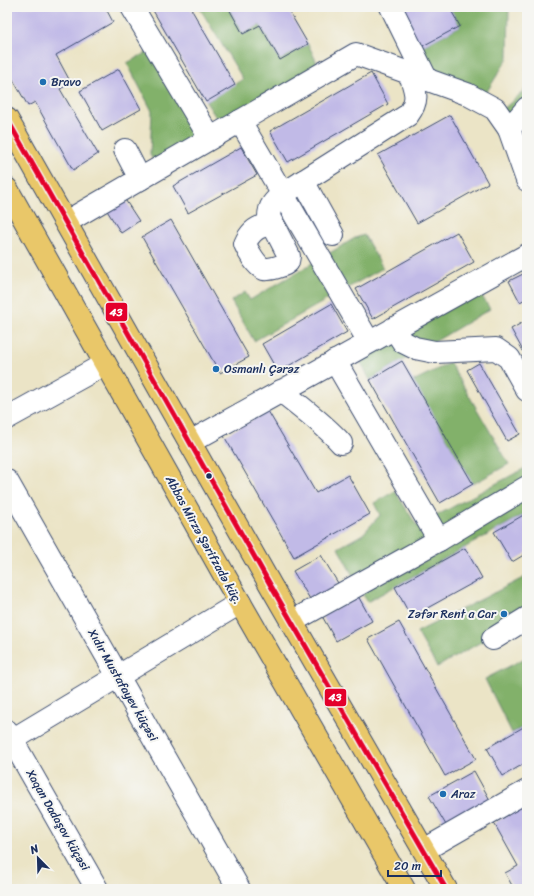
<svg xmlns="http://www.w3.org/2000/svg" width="534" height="896" viewBox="0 0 534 896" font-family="Sriracha,sans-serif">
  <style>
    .forest { fill: #82b16b; stroke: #4e7064 }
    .building { fill: #c1bae7 }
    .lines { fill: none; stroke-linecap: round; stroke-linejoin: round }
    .minor-casing { stroke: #3a4a6e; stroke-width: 24 }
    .major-casing { stroke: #3a4a6e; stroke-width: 24 }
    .minor { stroke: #fff; stroke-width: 22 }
    .major { stroke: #e9c769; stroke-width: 22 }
    .bus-1-casing { stroke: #f6f6f2; stroke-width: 8 }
    .bus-1 { stroke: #e4002b; stroke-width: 5 }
    .poi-dot { fill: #1f6fb2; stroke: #f6f6f2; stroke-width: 1.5 }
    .bus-dot { fill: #1b2f5e; stroke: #f6f6f2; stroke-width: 1.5 }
    .labels { text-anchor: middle; stroke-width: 4; stroke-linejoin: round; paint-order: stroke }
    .poi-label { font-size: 12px; fill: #1b2f5e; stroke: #f6f6f2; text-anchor: start }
    .street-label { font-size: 12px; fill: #1b2f5e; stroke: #f6f6f2 }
    .line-badge { stroke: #f6f6f2; stroke-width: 1.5 }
    .badge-label { font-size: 11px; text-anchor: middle; font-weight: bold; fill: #fff }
  </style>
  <rect width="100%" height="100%" fill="#f6f6f2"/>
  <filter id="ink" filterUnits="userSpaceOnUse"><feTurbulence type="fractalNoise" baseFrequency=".025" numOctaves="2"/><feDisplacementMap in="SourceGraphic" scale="8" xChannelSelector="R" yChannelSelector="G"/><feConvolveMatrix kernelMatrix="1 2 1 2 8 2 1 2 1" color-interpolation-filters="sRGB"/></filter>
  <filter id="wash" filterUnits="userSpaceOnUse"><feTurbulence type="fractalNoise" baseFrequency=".012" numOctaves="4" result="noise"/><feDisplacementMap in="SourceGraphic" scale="16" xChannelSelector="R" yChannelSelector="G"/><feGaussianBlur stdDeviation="0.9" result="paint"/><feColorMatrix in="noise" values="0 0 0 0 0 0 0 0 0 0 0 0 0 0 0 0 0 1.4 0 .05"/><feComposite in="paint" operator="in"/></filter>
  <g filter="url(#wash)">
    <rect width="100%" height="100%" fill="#ebe4c6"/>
    <g class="forest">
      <polygon points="199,7 228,7 243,34 260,25 280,60 308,44 319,67 221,125 206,102 243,79"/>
      <polygon points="449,7 509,7 508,58 486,93 428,69 419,48 460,26"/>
      <polygon points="149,51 202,139 155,165 150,154 152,111 127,63"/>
      <polygon points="527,88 527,160 500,112"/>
      <polygon points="364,235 383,268 254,341 231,301 245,292 250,300 355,238"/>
      <polygon points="478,290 490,309 370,380 358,357"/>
      <polygon points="450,363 509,464 473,484 413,381"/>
      <polygon points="527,467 527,513 367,602 338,548 363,534 380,515 374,503 395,491 417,526"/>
      <polygon points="527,576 527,616 437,667 417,632"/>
      <polygon points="527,657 527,725 512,733 485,679"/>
    </g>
    <g id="blocks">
      <g class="building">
        <polygon points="7,7 105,7 113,22 56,55 71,83 60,89 98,154 73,170 35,102 28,106 7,69"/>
        <polygon points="151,7 190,7 235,85 206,102"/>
        <polygon points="228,7 249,7 251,10 257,7 300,7 290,13 308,44 280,60 260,25 243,34"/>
        <polygon points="398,7 449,7 460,26 419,48"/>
        <polygon points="119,69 141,109 102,131 80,91"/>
        <polygon points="371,73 388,104 288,162 270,131"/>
        <polygon points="450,115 488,183 417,223 378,155"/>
        <polygon points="241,147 257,175 188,213 173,186"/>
        <polygon points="124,198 139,221 121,233 106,209"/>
        <polygon points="171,220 249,357 220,373 142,237"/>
        <polygon points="457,232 474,262 373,319 356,289"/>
        <polygon points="527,272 527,298 520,302 509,281"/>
        <polygon points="331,304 347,332 278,372 262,344"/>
        <polygon points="527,320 527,358 511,329"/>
        <polygon points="402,361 473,484 440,503 370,380"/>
        <polygon points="479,363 520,434 507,441 467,370"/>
        <polygon points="268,411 316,493 348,475 370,514 294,557 224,436"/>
        <polygon points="527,513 527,553 512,562 494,532"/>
        <polygon points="465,548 482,578 411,617 395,587"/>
        <polygon points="321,555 341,588 313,604 293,571"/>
        <polygon points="358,596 372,621 336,641 322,616"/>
        <polygon points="399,622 476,759 445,776 368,639"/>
        <polygon points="527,725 527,762 503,776 487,748"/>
        <polygon points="474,771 490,800 446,825 429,796"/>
        <polygon points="524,806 527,812 527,889 514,889 505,873 518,866 494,823"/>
      </g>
    </g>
  </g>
  <g filter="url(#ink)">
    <use href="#blocks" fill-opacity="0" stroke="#3a4a6e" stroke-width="1"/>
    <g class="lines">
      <defs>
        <g id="minor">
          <polyline points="132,7 210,138"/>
          <polyline points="391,7 427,80"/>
          <polyline points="240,121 369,342"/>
          <polyline points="509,129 527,108"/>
          <polyline points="125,150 140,179"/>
          <polyline points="303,181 333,235"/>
          <polyline points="66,222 356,54 467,94 495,109 509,129 527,180"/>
          <path d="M272,225C258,225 250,232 245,244C248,251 256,266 264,269C268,270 285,266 288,262C288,261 289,257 289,256L269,217C269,206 274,201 283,194L408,115C420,99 415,91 410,74"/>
          <polyline points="394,328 403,342 415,348 435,352 496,349 509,358 527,390"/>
          <polyline points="335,361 439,540"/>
          <path d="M281,391C302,408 323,423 341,443"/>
          <polyline points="7,418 105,364"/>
          <polyline points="190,442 527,255"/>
          <polyline points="7,481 239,889"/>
          <polyline points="291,622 439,540 527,487"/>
          <polyline points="493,639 527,618"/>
          <polyline points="7,731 97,889"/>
          <polyline points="7,743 240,603"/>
          <polyline points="424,850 527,791"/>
        </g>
        <g id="major">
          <polyline points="7,119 271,586 446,889"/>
          <polyline points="7,189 240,603 404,889"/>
        </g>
      </defs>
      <use href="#minor" class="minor-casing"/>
      <use href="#major" class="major-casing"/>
      <use href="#minor" class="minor"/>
      <use href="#major" class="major"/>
      <defs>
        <polyline id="bus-1" points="7,119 271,586 446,889"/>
      </defs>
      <use href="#bus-1" class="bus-1-casing"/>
      <use href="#bus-1" class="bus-1"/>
    </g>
  </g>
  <g class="poi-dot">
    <circle cx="43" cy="82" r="4"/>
    <circle cx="216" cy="369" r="4"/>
    <circle cx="504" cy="614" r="4"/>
    <circle cx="443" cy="794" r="4"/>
  </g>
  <circle class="bus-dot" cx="209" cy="476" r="3.5"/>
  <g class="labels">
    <g class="poi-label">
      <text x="51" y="86">Bravo</text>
      <text x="224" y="373">Osmanlı Çərəz</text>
      <text x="496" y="618" text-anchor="end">Zəfər Rent a Car</text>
      <text x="451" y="798">Araz</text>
    </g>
    <g class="street-label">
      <text transform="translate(204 540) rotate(61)" y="4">Abbas Mirzə Şərifzadə küç.</text>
      <text transform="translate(123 685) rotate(60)" y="4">Xıdır Mustafayev küçəsi</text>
      <text transform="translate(58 820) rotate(60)" y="4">Xaqan Dadaşov küçəsi</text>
    </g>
  </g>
  <g class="line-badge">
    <rect x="105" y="302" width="23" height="20" rx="4" fill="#e4002b"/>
    <rect x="324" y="688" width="23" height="19" rx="4" fill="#e4002b"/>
  </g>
  <g class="badge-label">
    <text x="116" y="316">43</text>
    <text x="335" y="701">43</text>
  </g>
  <rect width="534" height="896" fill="none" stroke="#f6f6f2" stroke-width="24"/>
  <g transform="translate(38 858) rotate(337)" stroke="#f6f6f2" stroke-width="3" paint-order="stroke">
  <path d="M0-3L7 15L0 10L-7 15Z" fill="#1b2f5e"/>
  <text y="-6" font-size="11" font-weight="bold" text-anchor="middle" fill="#1b2f5e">N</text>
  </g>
  <path d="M388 870v6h53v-6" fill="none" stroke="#1b2f5e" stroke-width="2"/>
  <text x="394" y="870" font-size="12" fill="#1b2f5e" stroke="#f6f6f2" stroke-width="3" paint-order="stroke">20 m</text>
</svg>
